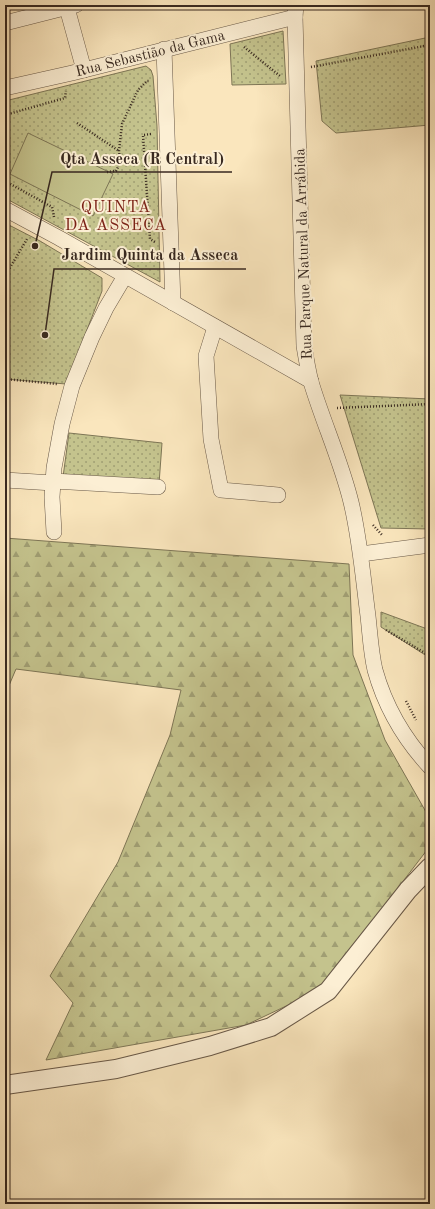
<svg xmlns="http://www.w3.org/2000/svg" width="435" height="1209" viewBox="0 0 435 1209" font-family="'Old Standard TT',serif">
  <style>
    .grass { fill: url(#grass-dots); stroke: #7e7656 }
    .forest { fill: url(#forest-firs); stroke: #7e7656 }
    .garden { fill: #c4c38d; stroke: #7e7656 }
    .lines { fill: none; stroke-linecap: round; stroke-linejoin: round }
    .minor-casing { stroke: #685847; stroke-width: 16 }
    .tertiary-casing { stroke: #685847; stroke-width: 20 }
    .path { stroke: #382920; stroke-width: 2.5; stroke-dasharray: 1 2; stroke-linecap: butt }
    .minor { stroke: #fcefd4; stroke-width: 15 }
    .tertiary { stroke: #fcefd4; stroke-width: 18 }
    .labels { text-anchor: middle; stroke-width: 4; stroke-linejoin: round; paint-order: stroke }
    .street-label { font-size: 15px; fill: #382920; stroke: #fcefd4 }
    .neighbourhood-label { font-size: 16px; letter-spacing: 1px; fill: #7a1f14; stroke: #fcefd4 }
    .leader { fill: none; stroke: #382920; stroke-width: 1.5 }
    .callout-dot { fill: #382920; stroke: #fcefd4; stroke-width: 1.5 }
    .callout-label { font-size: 16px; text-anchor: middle; font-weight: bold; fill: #382920; stroke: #fcefd4; stroke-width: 4; stroke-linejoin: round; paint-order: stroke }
  </style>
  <defs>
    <pattern id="grass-dots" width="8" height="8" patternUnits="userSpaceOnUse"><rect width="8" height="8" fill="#c4c38d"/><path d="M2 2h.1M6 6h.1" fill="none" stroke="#a09e73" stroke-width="1.8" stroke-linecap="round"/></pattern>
    <pattern id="forest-firs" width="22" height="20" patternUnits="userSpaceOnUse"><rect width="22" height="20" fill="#c4c38d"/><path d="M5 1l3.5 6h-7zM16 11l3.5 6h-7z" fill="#a09e73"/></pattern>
  </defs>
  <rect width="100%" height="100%" fill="#fae6bd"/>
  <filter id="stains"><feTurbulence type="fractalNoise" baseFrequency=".005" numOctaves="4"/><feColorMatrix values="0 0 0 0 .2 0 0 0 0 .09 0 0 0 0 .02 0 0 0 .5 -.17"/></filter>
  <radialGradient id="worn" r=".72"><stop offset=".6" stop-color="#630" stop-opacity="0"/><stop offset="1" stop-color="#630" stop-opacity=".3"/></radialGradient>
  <g class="grass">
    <polygon points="283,31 286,84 232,85 230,44"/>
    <polygon points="430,37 430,125 336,133 322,121 316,61"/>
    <polygon points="146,66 151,70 153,76 157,126 160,282 5,198 5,101"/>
    <polygon points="5,223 40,241 102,278 102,291 66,384 5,379"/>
    <polygon points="340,395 430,399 430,529 381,528"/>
    <polygon points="69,433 162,443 159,484 63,477"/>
    <polygon points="381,612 430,630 430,658 381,627"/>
  </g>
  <polygon class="forest" points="5,538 349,564 353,655 385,740 430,819 430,846 320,990 246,1025 46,1060 73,1003 50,976 118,862 170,735 181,690 16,669 5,695"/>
  <polygon class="garden" points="28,133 113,174 93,216 10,174"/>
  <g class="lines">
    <defs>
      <g id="minor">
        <path d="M296,5L295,17L304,346C306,358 308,370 311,382C323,422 341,461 351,502C360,539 363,578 368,616C370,634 371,653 375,670C385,706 405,740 430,767"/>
        <polyline points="67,8 84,70"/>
        <polyline points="5,23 76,5"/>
        <polyline points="164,49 173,303"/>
        <polyline points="5,88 72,73 295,17"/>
        <polyline points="5,209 59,238 311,381"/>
        <polyline points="215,327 206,356 211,439 221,490 278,495"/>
        <polyline points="5,480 53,483"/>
        <polyline points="53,481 158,487"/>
        <polyline points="54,532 52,497 54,468 62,424 72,386 92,337 106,308 125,276"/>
        <polyline points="361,554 430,545"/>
      </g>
      <polyline id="tertiary" points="5,1085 116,1069 210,1046 271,1027 328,991 408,890 430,867"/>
    </defs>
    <use href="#minor" class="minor-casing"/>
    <use href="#tertiary" class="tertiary-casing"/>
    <g class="path">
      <polyline points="244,47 280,76"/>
      <polyline points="311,67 430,45"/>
      <polyline points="5,115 65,98 66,91"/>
      <polyline points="77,123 119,151"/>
      <polyline points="151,134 143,135 150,239 155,242"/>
      <polyline points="107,172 116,171 120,163 119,151 122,124 138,90 147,81 149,81"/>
      <polyline points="5,181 52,207 54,217"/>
      <polyline points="5,276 27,239"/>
      <polyline points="5,379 57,384"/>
      <polyline points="337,408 430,404"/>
      <polyline points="373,525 382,535"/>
      <polyline points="386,630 430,656"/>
      <polyline points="406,701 416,720"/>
    </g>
    <use href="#minor" class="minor"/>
    <use href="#tertiary" class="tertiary"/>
  </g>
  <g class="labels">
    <g class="street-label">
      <text transform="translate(150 53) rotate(-14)" y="5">Rua Sebastião da Gama</text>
      <text transform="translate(303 254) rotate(-92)" y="5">Rua Parque Natural da Arrábida</text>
    </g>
    <g class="neighbourhood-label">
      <text x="116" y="212">QUINTA<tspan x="116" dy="18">DA ASSECA</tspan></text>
    </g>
  </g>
  <path class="leader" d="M35 246L52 172H232M45 335L54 269H246"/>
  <g class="callout-dot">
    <circle cx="35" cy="246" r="4"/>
    <circle cx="45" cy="335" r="4"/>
  </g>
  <g class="callout-label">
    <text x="142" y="164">Qta Asseca (R Central)</text>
    <text x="150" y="260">Jardim Quinta da Asseca</text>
  </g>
  <rect width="435" height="1209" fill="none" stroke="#fae6bd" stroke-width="20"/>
  <rect x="6" y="6" width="423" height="1197" fill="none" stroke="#382920" stroke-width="2"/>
  <rect x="10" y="10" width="415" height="1189" fill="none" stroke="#382920"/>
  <rect width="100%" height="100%" filter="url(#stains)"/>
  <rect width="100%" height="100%" fill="url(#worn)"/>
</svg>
